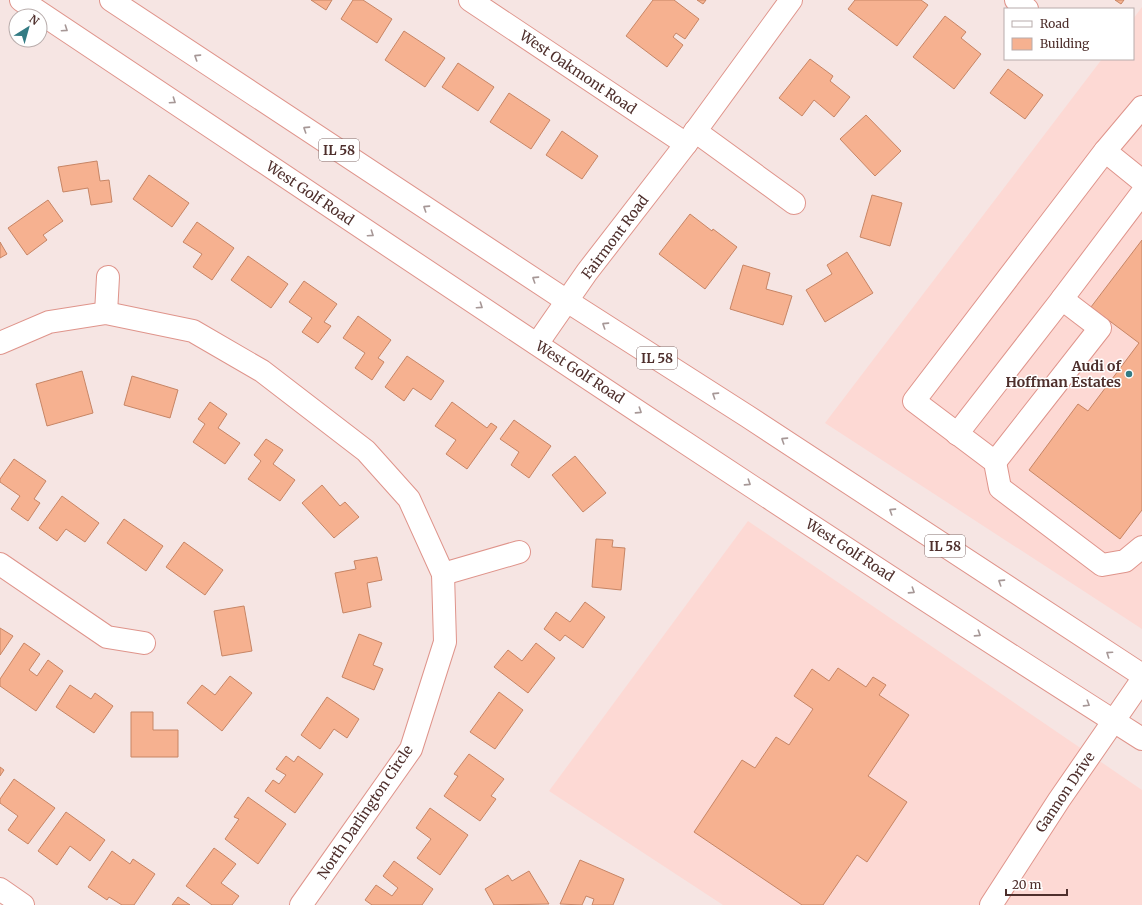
<svg xmlns="http://www.w3.org/2000/svg" width="1142" height="905" viewBox="0 0 1142 905" font-family="Merriweather,serif">
  <style>
    .built { fill: #fdd9d4 }
    .building { fill: #f6b190; stroke: #c78565 }
    .lines { fill: none; stroke-linecap: round; stroke-linejoin: round }
    .minor-casing { stroke: #df948b; stroke-width: 24 }
    .major-casing { stroke: #df948b; stroke-width: 24 }
    .minor { stroke: #fff; stroke-width: 22 }
    .major { stroke: #fff; stroke-width: 22 }
    .oneway { stroke: #a69796 }
    .poi-dot { fill: #337b84; stroke: #fff; stroke-width: 1.5 }
    .labels { text-anchor: middle; stroke-width: 3; stroke-linejoin: round; paint-order: stroke }
    .shield { fill: #fff; stroke: #836d6b; stroke-width: 1 }
    .shield-label { font-size: 13px; font-weight: bold; fill: #4e2f2c }
    .street-label { font-size: 14px; fill: #4e2f2c; stroke: #fff }
    .poi-label { font-size: 14px; font-weight: bold; fill: #4e2f2c; stroke: #fff; text-anchor: end }
  </style>
  <rect width="100%" height="100%" fill="#f6e5e3"/>
  <g class="built">
    <polygon points="1142,7 1142,629 825,423 1102,59 1133,59 1133,19"/>
    <polygon points="748,521 1142,790 1142,905 723,905 549,791"/>
  </g>
  <g class="building">
    <polygon points="311,0 332,0 326,10"/>
    <polygon points="353,0 363,0 392,19 377,43 341,19"/>
    <polygon points="653,0 674,0 699,19 685,39 676,33 673,37 683,45 667,67 626,36"/>
    <polygon points="697,0 706,0 703,4"/>
    <polygon points="855,0 921,0 928,5 897,46 848,9"/>
    <polygon points="1115,0 1124,0 1121,4"/>
    <polygon points="945,16 966,32 961,38 981,54 954,89 913,57"/>
    <polygon points="404,31 445,58 425,87 385,60"/>
    <polygon points="810,59 833,76 830,81 850,97 834,117 814,100 802,116 779,98"/>
    <polygon points="458,63 494,87 478,111 442,87"/>
    <polygon points="1008,69 1043,95 1025,119 990,93"/>
    <polygon points="509,93 550,120 531,149 490,122"/>
    <polygon points="866,115 901,151 875,176 840,139"/>
    <polygon points="562,131 598,156 582,179 546,155"/>
    <polygon points="97,161 100,181 109,180 112,202 91,205 88,188 63,192 58,167"/>
    <polygon points="149,175 189,203 172,227 133,199"/>
    <polygon points="872,195 902,203 890,246 860,237"/>
    <polygon points="48,200 63,221 43,235 47,240 27,255 8,228"/>
    <polygon points="690,214 712,231 713,229 737,247 705,289 659,254"/>
    <polygon points="197,222 234,248 212,280 193,267 202,254 183,242"/>
    <polygon points="1142,240 1142,510 1120,539 1029,470 1078,404 1088,411 1139,343 1091,307"/>
    <polygon points="0,242 7,254 0,258"/>
    <polygon points="847,252 873,293 825,322 806,290 832,274 827,265"/>
    <polygon points="248,256 288,284 271,308 231,280"/>
    <polygon points="743,265 770,273 766,289 792,296 783,325 730,309"/>
    <polygon points="304,281 337,304 324,322 331,326 318,343 302,332 312,318 289,302"/>
    <polygon points="358,316 391,340 378,358 384,362 372,380 355,368 365,353 343,338"/>
    <polygon points="407,356 444,381 431,400 413,388 404,401 385,387"/>
    <polygon points="82,371 93,413 47,426 36,384"/>
    <polygon points="132,376 178,390 170,418 124,405"/>
    <polygon points="210,402 227,414 218,428 240,443 225,464 193,442 205,424 198,419"/>
    <polygon points="452,402 487,428 491,423 497,427 467,469 446,454 456,440 435,426"/>
    <polygon points="514,420 551,446 529,478 511,465 519,452 500,439"/>
    <polygon points="266,439 283,450 273,464 295,480 280,501 248,479 261,461 254,455"/>
    <polygon points="575,456 606,493 583,512 552,475"/>
    <polygon points="14,459 46,481 34,499 40,503 28,521 11,509 20,496 0,482 0,479"/>
    <polygon points="322,485 340,506 345,502 359,517 334,538 302,503"/>
    <polygon points="62,496 99,523 85,542 66,529 57,541 39,528"/>
    <polygon points="124,519 163,546 146,571 107,543"/>
    <polygon points="596,539 613,540 612,547 625,548 621,590 592,587"/>
    <polygon points="184,542 223,570 205,595 166,567"/>
    <polygon points="377,557 382,580 367,583 371,607 343,613 335,573 356,569 354,561"/>
    <polygon points="585,602 605,617 583,648 565,635 560,641 544,629 556,612 570,622"/>
    <polygon points="244,606 252,651 222,656 214,611"/>
    <polygon points="0,628 13,636 0,655"/>
    <polygon points="359,634 382,643 373,665 383,669 374,690 342,677"/>
    <polygon points="24,643 40,654 29,670 37,676 48,660 63,671 36,711 0,686 0,679"/>
    <polygon points="536,643 555,658 528,693 494,667 508,650 522,661"/>
    <polygon points="838,668 866,687 873,677 886,685 879,695 909,715 868,776 907,802 867,862 857,855 823,905 802,905 694,832 742,760 755,768 776,737 789,745 813,709 794,696 812,669 829,681"/>
    <polygon points="230,676 252,693 222,731 187,703 202,685 215,695"/>
    <polygon points="70,685 91,699 95,693 113,706 94,733 56,707"/>
    <polygon points="499,692 523,710 495,749 470,732"/>
    <polygon points="327,697 359,719 347,738 334,729 320,749 301,735"/>
    <polygon points="131,712 153,712 153,730 178,730 178,757 131,757"/>
    <polygon points="469,754 504,779 491,796 496,799 480,821 444,796 458,776 454,774"/>
    <polygon points="286,756 294,762 298,756 323,774 295,813 265,791 273,780 279,784 286,775 276,769"/>
    <polygon points="0,767 4,770 0,776"/>
    <polygon points="14,779 55,808 28,844 8,830 18,816 0,803 0,799"/>
    <polygon points="248,797 286,824 258,864 225,839 239,819 234,817"/>
    <polygon points="430,808 468,835 440,875 417,858 431,839 416,828"/>
    <polygon points="66,812 105,840 90,861 70,846 57,865 38,851"/>
    <polygon points="214,848 236,864 221,883 239,896 232,905 212,905 186,886"/>
    <polygon points="112,851 130,864 133,859 155,874 134,905 122,905 109,897 107,900 88,887"/>
    <polygon points="580,860 624,879 613,905 592,905 594,899 586,896 582,905 560,904"/>
    <polygon points="394,861 433,889 422,905 372,905 365,900 376,885 392,896 398,888 383,876"/>
    <polygon points="529,871 549,904 494,905 485,889 508,875 512,881"/>
    <polygon points="178,897 190,905 172,905"/>
  </g>
  <g class="lines">
    <defs>
      <g id="minor">
        <polyline points="470,0 686,144"/>
        <polyline points="1016,0 1027,9"/>
        <polyline points="695,131 794,203"/>
        <polyline points="1105,151 1142,107"/>
        <polyline points="1142,181 1105,151 914,401 995,462 1000,488 1102,565 1125,561 1142,547"/>
        <polyline points="106,313 108,277"/>
        <polyline points="0,343 49,322 106,313 193,331 262,371 366,451 409,499 443,574 445,642 411,749 301,905"/>
        <polyline points="537,344 587,272 686,144 791,0"/>
        <polyline points="957,434 1062,299"/>
        <polyline points="995,462 1100,328 1062,299 1142,193"/>
        <polyline points="0,564 107,637 144,643"/>
        <polyline points="443,574 519,552"/>
        <polyline points="0,889 23,905"/>
        <polyline points="991,905 1059,800 1142,680"/>
      </g>
      <g id="major">
        <path d="M21,0C393,248 764,499 1142,739"/>
        <polyline points="111,0 567,301 747,416 1142,675"/>
      </g>
    </defs>
    <use href="#minor" class="minor-casing"/>
    <use href="#major" class="major-casing"/>
    <use href="#minor" class="minor"/>
    <use href="#major" class="major"/>
  </g>
  <defs><path id="oneway-chevron" d="M-2-3.5L2.5 0L-2 3.5" fill="none" stroke-width="1.6" stroke-linecap="round" stroke-linejoin="round"/></defs>
  <g class="oneway">
    <use href="#oneway-chevron" transform="translate(65 29) rotate(34)"/>
    <use href="#oneway-chevron" transform="translate(197 57) rotate(-147)"/>
    <use href="#oneway-chevron" transform="translate(173 101) rotate(34)"/>
    <use href="#oneway-chevron" transform="translate(306 129) rotate(-147)"/>
    <use href="#oneway-chevron" transform="translate(426 208) rotate(-147)"/>
    <use href="#oneway-chevron" transform="translate(371 234) rotate(34)"/>
    <use href="#oneway-chevron" transform="translate(535 279) rotate(-147)"/>
    <use href="#oneway-chevron" transform="translate(480 306) rotate(34)"/>
    <use href="#oneway-chevron" transform="translate(605 325) rotate(-147)"/>
    <use href="#oneway-chevron" transform="translate(715 395) rotate(-147)"/>
    <use href="#oneway-chevron" transform="translate(639 411) rotate(33)"/>
    <use href="#oneway-chevron" transform="translate(784 440) rotate(-147)"/>
    <use href="#oneway-chevron" transform="translate(748 483) rotate(33)"/>
    <use href="#oneway-chevron" transform="translate(892 511) rotate(-147)"/>
    <use href="#oneway-chevron" transform="translate(1001 582) rotate(-147)"/>
    <use href="#oneway-chevron" transform="translate(912 591) rotate(33)"/>
    <use href="#oneway-chevron" transform="translate(978 634) rotate(33)"/>
    <use href="#oneway-chevron" transform="translate(1109 654) rotate(-146)"/>
    <use href="#oneway-chevron" transform="translate(1087 704) rotate(32)"/>
  </g>
  <circle class="poi-dot" cx="1129" cy="374" r="4"/>
  <g class="labels">
    <g class="shield">
      <rect x="319" y="139" width="40" height="22" rx="3"/>
      <rect x="637" y="347" width="40" height="22" rx="3"/>
      <rect x="925" y="535" width="40" height="22" rx="3"/>
    </g>
    <g class="shield-label">
      <text x="339" y="155">IL 58</text>
      <text x="657" y="363">IL 58</text>
      <text x="945" y="551">IL 58</text>
    </g>
    <g class="street-label">
      <text transform="translate(578 72) rotate(34)" y="5">West Oakmont Road</text>
      <text transform="translate(310 193) rotate(34)" y="5">West Golf Road</text>
      <text transform="translate(615 237) rotate(-53)" y="5">Fairmont Road</text>
      <text transform="translate(580 372) rotate(33)" y="5">West Golf Road</text>
      <text transform="translate(850 550) rotate(33)" y="5">West Golf Road</text>
      <text transform="translate(1065 792) rotate(-56)" y="5">Gannon Drive</text>
      <text transform="translate(365 812) rotate(-56)" y="5">North Darlington Circle</text>
    </g>
    <g class="poi-label">
      <text x="1121" y="371">Audi of<tspan x="1121" dy="16">Hoffman Estates</tspan></text>
    </g>
  </g>
  <rect x="1004" y="8" width="130" height="52" fill="#ffffff" stroke="#b8acab"/>
  <rect x="1012" y="21" width="20" height="6" fill="#ffffff" stroke="#b8acab"/>
  <text x="1040" y="28" font-size="12" fill="#4e2f2c">Road</text>
  <rect x="1012" y="38" width="20" height="12" fill="#f6b190" stroke="#b8acab"/>
  <text x="1040" y="48" font-size="12" fill="#4e2f2c">Building</text>
  <g transform="translate(28 28) rotate(37)"><circle r="19" fill="#ffffff" stroke="#b8acab"/>
  <path d="M0-3L7 15L0 10L-7 15Z" fill="#337b84"/>
  <text y="-6" font-size="11" font-weight="bold" text-anchor="middle" fill="#4e2f2c">N</text>
  </g>
  <path d="M1006 889v6h61v-6" fill="none" stroke="#4e2f2c" stroke-width="2"/>
  <text x="1012" y="889" font-size="12" fill="#4e2f2c" stroke="#ffffff" stroke-width="3" paint-order="stroke">20 m</text>
</svg>
